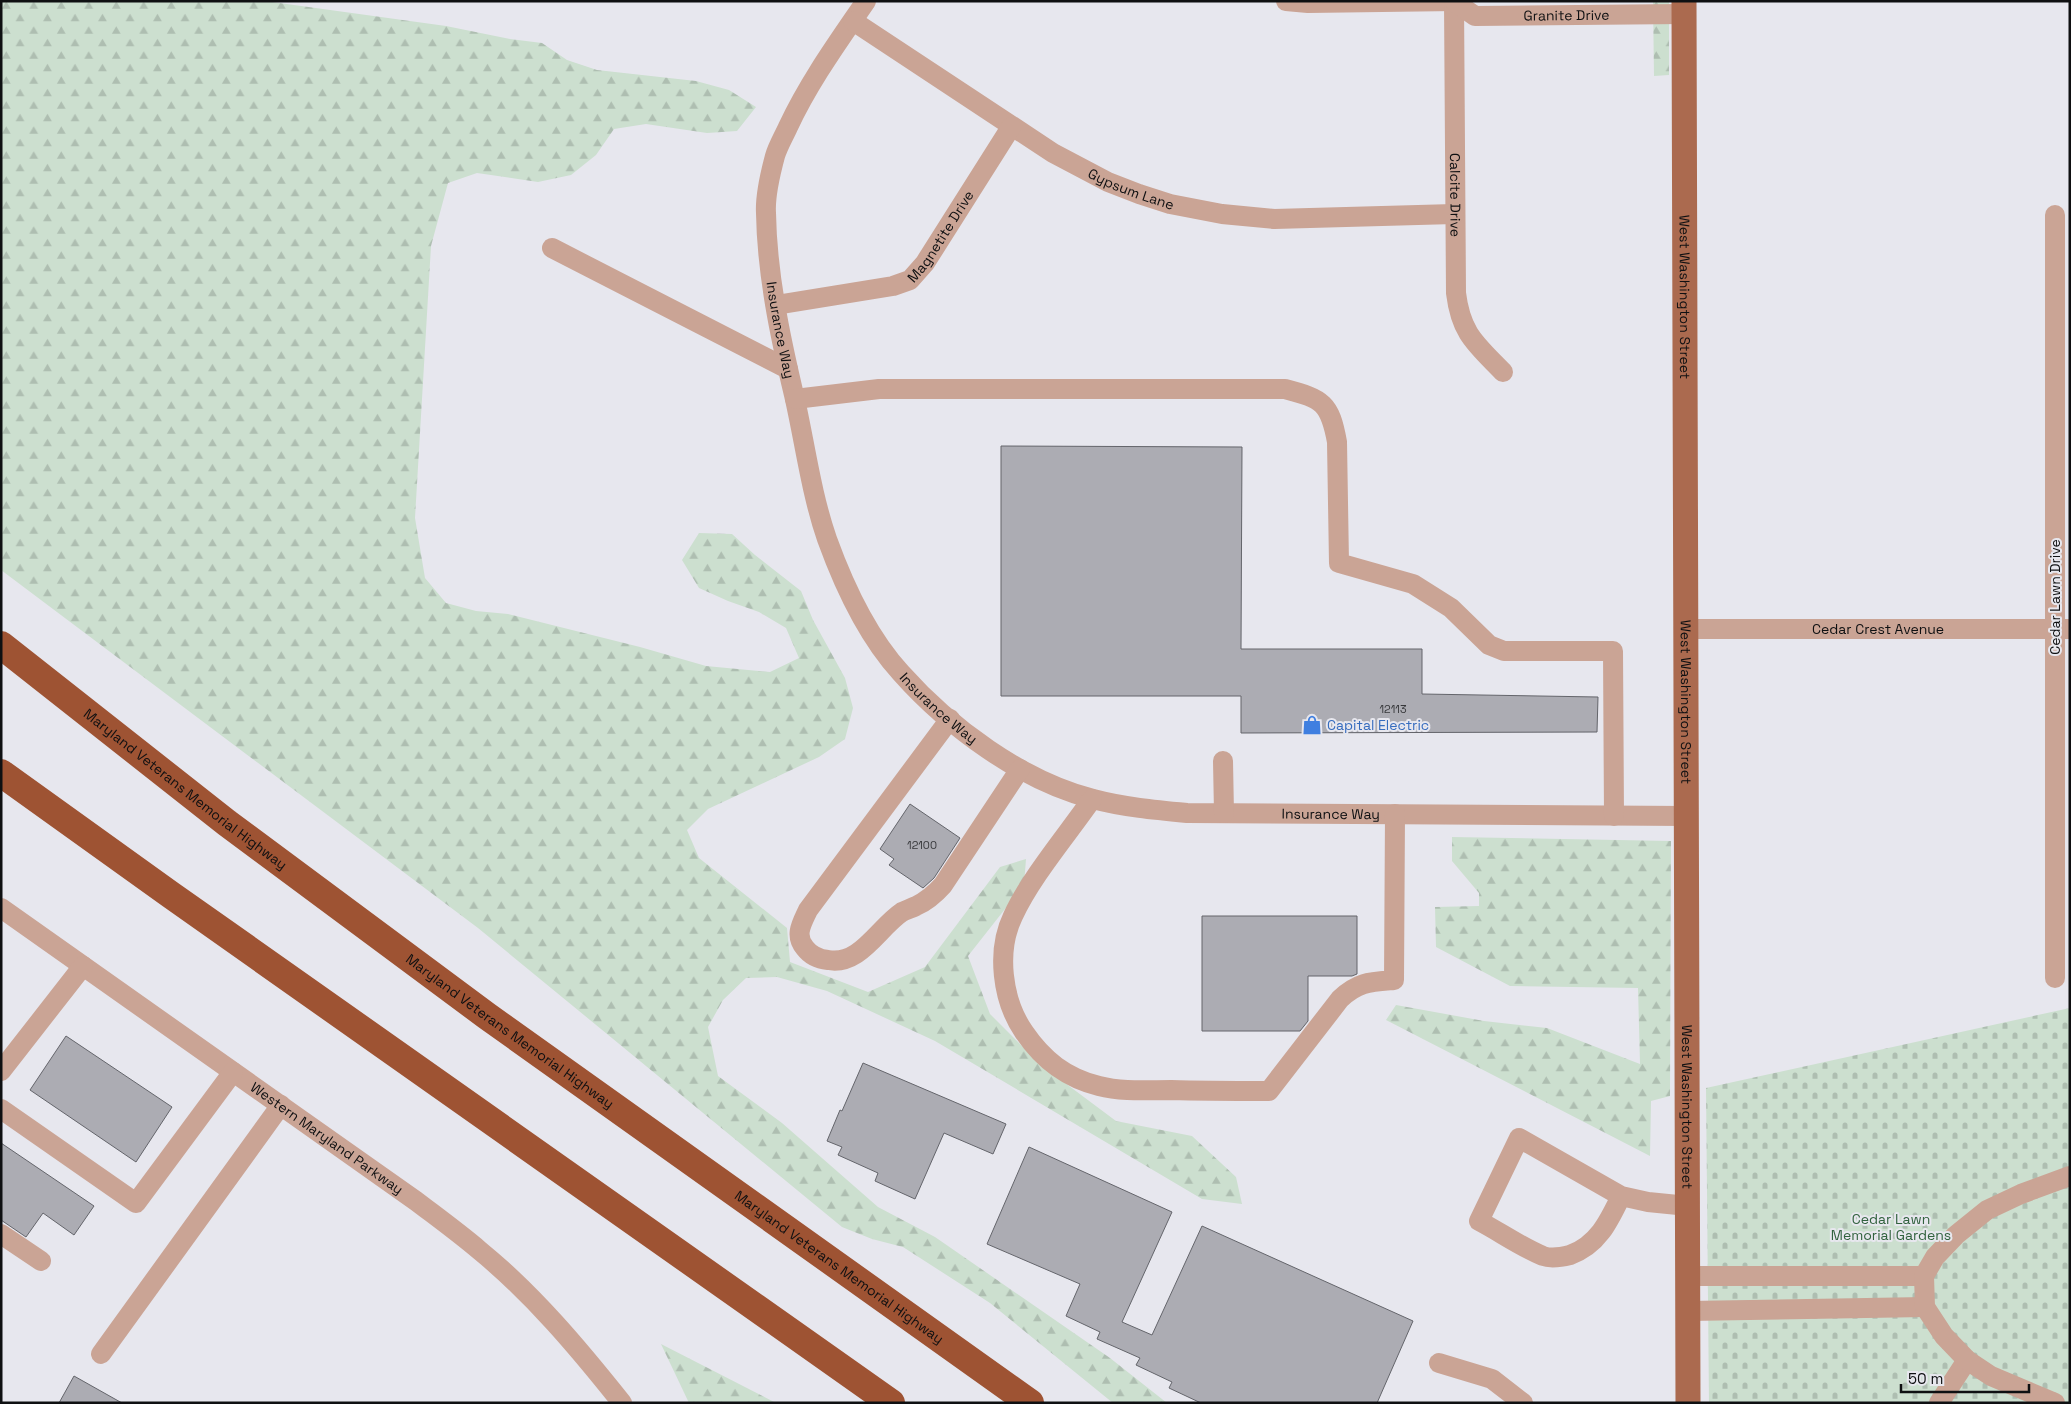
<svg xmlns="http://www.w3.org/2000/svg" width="2071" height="1404" viewBox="0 0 2071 1404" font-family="'Space Grotesk',sans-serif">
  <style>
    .forest { fill: url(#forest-firs) }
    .cemetery { fill: url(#cemetery-stones) }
    .building { fill: #acacb3; stroke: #64656b }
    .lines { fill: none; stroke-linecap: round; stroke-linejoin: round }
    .minor { stroke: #caa495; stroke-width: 20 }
    .major { stroke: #ab6a4f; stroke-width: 25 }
    .highway { stroke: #9e5333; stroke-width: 28 }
    .labels { text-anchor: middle; stroke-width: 4; stroke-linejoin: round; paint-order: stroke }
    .number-label { font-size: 11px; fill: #36373a }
    .street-label { font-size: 14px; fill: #0f1012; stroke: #e7e7ee }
    .shop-label { font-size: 14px; fill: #366cbe; stroke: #e7e7ee; text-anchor: start }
    .park-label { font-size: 14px; fill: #31623e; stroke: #e7e7ee }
  </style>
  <defs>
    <pattern id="forest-firs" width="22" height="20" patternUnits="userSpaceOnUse" patternTransform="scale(1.25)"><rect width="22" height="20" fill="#ccdfcf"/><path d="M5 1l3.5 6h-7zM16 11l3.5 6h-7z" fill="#aebeb1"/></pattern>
    <pattern id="cemetery-stones" width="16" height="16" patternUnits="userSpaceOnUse" patternTransform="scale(1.25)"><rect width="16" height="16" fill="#ccdfcf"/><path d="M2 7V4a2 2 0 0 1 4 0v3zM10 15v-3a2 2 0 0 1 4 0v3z" fill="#aebeb1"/></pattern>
  </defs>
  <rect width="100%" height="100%" fill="#e7e7ee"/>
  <g class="forest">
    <polygon points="1,1 265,1 446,26 510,39 542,43 567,60 597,70 696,81 729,90 756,107 737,131 707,133 646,124 614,129 596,155 571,175 538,182 477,173 448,183 431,246 415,518 425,578 446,603 476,611 508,614 640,647 706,666 770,672 799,658 786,628 759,612 728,601 699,588 682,560 699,533 732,534 755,555 801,591 813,620 845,678 853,708 845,739 819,757 708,809 687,830 699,858 787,928 790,962 868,992 925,967 1000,867 1026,859 1024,885 968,956 990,1014 1041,1065 1116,1121 1192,1136 1236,1177 1242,1204 1202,1199 935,1041 827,991 777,977 746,978 723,1000 708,1027 718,1076 782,1123 878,1207 935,1237 1110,1358 1167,1403 1113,1403 990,1303 903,1247 872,1239 842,1227 478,928 1,570"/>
    <polygon points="1653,1 1669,1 1669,75 1654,76"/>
    <polygon points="1452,837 1671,841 1670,1096 1651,1101 1650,1156 1386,1020 1396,1005 1484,1021 1547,1028 1640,1064 1638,988 1510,986 1436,947 1435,907 1479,906 1479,893 1452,861"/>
    <polygon points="661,1344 776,1403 689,1403"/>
  </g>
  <polygon class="cemetery" points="2070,1008 2070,1403 1709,1403 1706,1088"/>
  <g class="building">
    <polygon points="1001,446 1242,447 1241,649 1422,649 1422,694 1598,697 1597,732 1241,733 1241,696 1001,696"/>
    <polygon points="910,804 960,838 934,878 923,888 889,865 894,859 880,849"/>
    <polygon points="1202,916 1357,916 1357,974 1352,976 1308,976 1308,1021 1300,1031 1202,1031"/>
    <polygon points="66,1036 172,1107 136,1162 30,1090"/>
    <polygon points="863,1063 1006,1124 993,1154 944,1133 915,1199 875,1181 878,1173 838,1155 842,1147 827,1141 840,1110 842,1111"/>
    <polygon points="1,1143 94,1206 74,1235 43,1213 26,1237 1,1220"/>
    <polygon points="1029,1147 1172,1212 1122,1322 1152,1335 1202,1226 1413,1321 1377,1403 1201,1403 1169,1388 1172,1382 1136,1365 1140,1358 1097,1339 1100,1332 1066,1316 1080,1284 987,1244"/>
    <polygon points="74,1376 122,1403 59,1403"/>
  </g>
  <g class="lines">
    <g class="minor">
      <path id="s1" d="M866,1C838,42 809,82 788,127C784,136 778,146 775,156C771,171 765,197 766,213C767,274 780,336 794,395C805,443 811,493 827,539C844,586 867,636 901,673C949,727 1022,781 1093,799C1123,807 1155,810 1187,813L1687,816"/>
      <polyline points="1286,1 1308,3 1456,1"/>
      <path id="s2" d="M1454,1L1456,293C1461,334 1476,344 1503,372"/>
      <path id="s3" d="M1455,2L1475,16L1684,14"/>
      <path id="s4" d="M853,21L1053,153L1108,182L1139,194L1170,204L1222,214L1274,219L1454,214"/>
      <polyline points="2055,215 2055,978"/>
      <polyline points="552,248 788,369"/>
      <path id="s5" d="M776,305L893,286L910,280L925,263L1011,127"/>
      <path d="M795,399L879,389H1285C1323,399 1330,403 1337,442L1339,563L1413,584L1451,608L1489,645L1504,651H1613L1614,816"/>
      <path id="s6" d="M1687,629H2070"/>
      <path d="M950,719L808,910C802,923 794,935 805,948C811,956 818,959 828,960C860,966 878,928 902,912C906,910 912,908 916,906C927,901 935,894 943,885L1020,769"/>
      <polyline points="1223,761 1224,813"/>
      <path d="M1092,799C1067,835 1031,877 1013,916C996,951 1002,1000 1024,1032C1043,1060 1066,1078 1099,1086C1122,1092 1147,1090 1171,1090C1203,1091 1236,1091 1269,1091L1340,999C1358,982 1370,982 1394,980L1395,814"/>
      <path id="s7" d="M1,908L416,1201C437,1217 459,1233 479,1250C533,1294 579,1349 622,1403"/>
      <polyline points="1,1071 83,966"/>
      <polyline points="1,1109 136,1203 233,1072"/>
      <path d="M1621,1196L1519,1138L1479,1221C1500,1232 1521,1247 1543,1256C1551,1259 1562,1257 1570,1255C1598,1245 1609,1221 1621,1196L1648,1202L1688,1206"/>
      <polyline points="1,1234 41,1261"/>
      <polyline points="1688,1276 1924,1276"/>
      <polyline points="1688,1311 1925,1307"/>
      <polyline points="101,1354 281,1105"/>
      <polyline points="1439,1363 1492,1379 1523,1403"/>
      <polyline points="1939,1403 1967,1360"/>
      <polyline points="2055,1403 1991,1376 1967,1360 1944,1336 1925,1307 1924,1276 1935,1257 1956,1235 1987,1210 2021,1194 2070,1176"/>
    </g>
    <path class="major" id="s8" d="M1684,1L1688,1403"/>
    <g class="highway">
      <path id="s9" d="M1,645L227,823L487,1016L1030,1403"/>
      <polyline points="1,773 171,895 891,1403"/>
    </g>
  </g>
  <defs>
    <symbol id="shop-bare" viewBox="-9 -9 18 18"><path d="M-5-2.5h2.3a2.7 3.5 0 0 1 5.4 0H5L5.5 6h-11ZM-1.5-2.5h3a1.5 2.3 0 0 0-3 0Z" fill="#3f7fe0" stroke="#e7e7ee" stroke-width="2.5" paint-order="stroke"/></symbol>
  </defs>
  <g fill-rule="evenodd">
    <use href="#shop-bare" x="1298" y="711" width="28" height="28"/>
  </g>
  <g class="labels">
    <g class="number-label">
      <text x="1393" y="713">12113</text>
      <text x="922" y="849">12100</text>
    </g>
    <g class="street-label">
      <text dy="5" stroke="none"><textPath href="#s3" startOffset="116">Granite Drive</textPath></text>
      <text dy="5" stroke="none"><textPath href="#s4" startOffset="326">Gypsum Lane</textPath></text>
      <text dy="5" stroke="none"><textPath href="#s2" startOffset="194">Calcite Drive</textPath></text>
      <text dy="5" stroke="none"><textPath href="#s5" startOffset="190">Magnetite Drive</textPath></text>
      <text dy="5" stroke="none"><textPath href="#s8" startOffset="296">West Washington Street</textPath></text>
      <text dy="5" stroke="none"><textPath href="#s1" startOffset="356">Insurance Way</textPath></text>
      <text transform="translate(2055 597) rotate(-90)" y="5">Cedar Lawn Drive</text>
      <text dy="5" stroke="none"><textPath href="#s6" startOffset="191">Cedar Crest Avenue</textPath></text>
      <text dy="5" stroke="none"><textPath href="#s8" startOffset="701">West Washington Street</textPath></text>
      <text dy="5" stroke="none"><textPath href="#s1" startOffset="776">Insurance Way</textPath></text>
      <text dy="5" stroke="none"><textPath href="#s9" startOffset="234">Maryland Veterans Memorial Highway</textPath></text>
      <text dy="5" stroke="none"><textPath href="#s1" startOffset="1196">Insurance Way</textPath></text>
      <text dy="5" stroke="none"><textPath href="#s9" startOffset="639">Maryland Veterans Memorial Highway</textPath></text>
      <text dy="5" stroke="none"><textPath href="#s8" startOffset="1106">West Washington Street</textPath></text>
      <text dy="5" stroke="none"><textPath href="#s7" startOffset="399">Western Maryland Parkway</textPath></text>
      <text dy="5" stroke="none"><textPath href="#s9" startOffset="1044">Maryland Veterans Memorial Highway</textPath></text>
    </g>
    <g class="shop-label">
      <text x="1327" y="730">Capital Electric</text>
    </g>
    <g class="park-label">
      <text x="1891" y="1224">Cedar Lawn<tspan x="1891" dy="16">Memorial Gardens</tspan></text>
    </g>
  </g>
  <rect width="2071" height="1404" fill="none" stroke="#0f1012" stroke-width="5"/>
  <path d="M1901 1384v8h128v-8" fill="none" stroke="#0f1012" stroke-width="2.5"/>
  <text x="1908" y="1384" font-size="15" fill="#0f1012" stroke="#e7e7ee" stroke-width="4" paint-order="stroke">50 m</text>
</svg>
